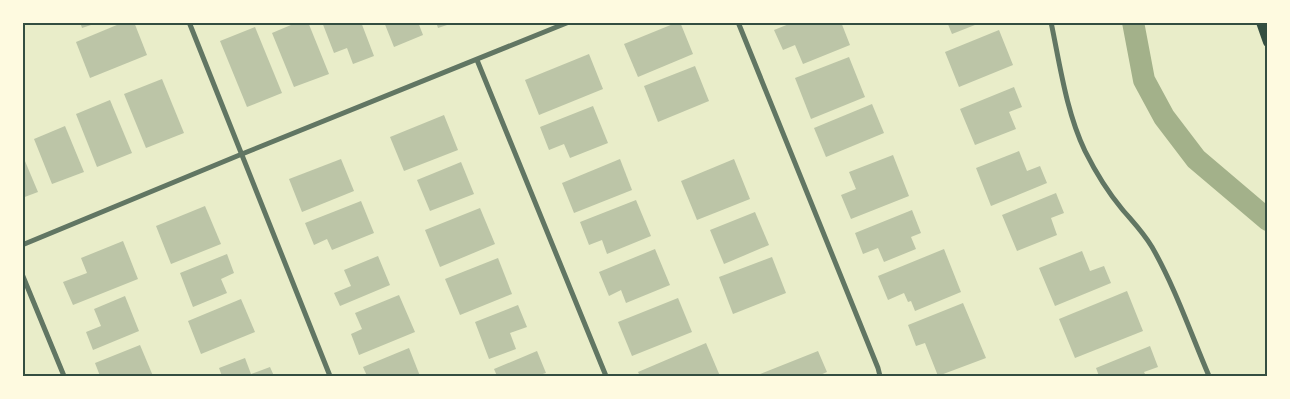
<svg xmlns="http://www.w3.org/2000/svg" width="1290" height="399" viewBox="0 0 1290 399" font-family="'Fira Sans',sans-serif">
  <style>
    .lines { fill: none; stroke-linecap: round; stroke-linejoin: round }
    .canal { stroke: #a3b18a; stroke-width: 22 }
    .building { fill: #bcc5a7 }
    .minor { stroke: #617663; stroke-width: 5 }
    .secondary { stroke: #344e41; stroke-width: 10 }
    .neatline { fill: none; stroke: #344e41; stroke-width: 2 }
  </style>
  <rect width="100%" height="100%" fill="#e9edc9"/>
  <g class="lines">
    <polyline class="canal" points="1133,22 1144,80 1164,117 1196,159 1268,220"/>
  </g>
  <g class="building">
    <polygon points="80,22 97,22 97,23 82,28"/>
    <polygon points="124,22 134,22 147,55 90,78 76,42"/>
    <polygon points="298,22 308,22 329,74 294,87 272,33"/>
    <polygon points="322,22 361,22 374,56 353,64 347,48 334,53"/>
    <polygon points="384,22 418,22 423,35 394,47"/>
    <polygon points="436,22 453,22 453,23 438,28"/>
    <polygon points="678,22 680,22 693,54 638,77 624,44"/>
    <polygon points="794,22 841,22 850,45 803,64 795,45 783,50 774,30"/>
    <polygon points="947,22 980,22 980,23 952,34"/>
    <polygon points="255,27 282,93 247,107 220,41"/>
    <polygon points="999,30 1013,65 959,87 945,52"/>
    <polygon points="589,54 603,89 539,115 525,80"/>
    <polygon points="849,57 865,97 811,119 795,78"/>
    <polygon points="695,66 709,101 658,122 644,86"/>
    <polygon points="162,79 184,133 146,148 124,94"/>
    <polygon points="1014,87 1022,107 1009,112 1016,129 975,145 960,109"/>
    <polygon points="110,100 132,153 97,167 76,114"/>
    <polygon points="872,104 884,133 826,157 814,128"/>
    <polygon points="593,106 608,143 570,158 564,144 549,150 540,127"/>
    <polygon points="444,115 458,150 404,171 390,137"/>
    <polygon points="65,126 84,172 52,184 34,139"/>
    <polygon points="1019,151 1027,171 1040,166 1047,183 991,206 976,168"/>
    <polygon points="22,154 38,192 22,198"/>
    <polygon points="893,155 909,196 851,219 841,195 856,189 849,172"/>
    <polygon points="341,159 354,191 302,212 289,179"/>
    <polygon points="620,159 632,190 574,213 562,183"/>
    <polygon points="734,159 750,199 697,220 681,181"/>
    <polygon points="461,162 474,194 430,211 417,180"/>
    <polygon points="1056,193 1064,213 1051,218 1057,235 1017,251 1002,215"/>
    <polygon points="636,200 651,236 607,254 602,240 589,245 580,222"/>
    <polygon points="361,201 374,233 332,250 327,239 314,245 305,223"/>
    <polygon points="205,206 221,244 171,264 156,226"/>
    <polygon points="480,208 495,244 440,267 425,230"/>
    <polygon points="912,210 921,233 911,237 916,249 884,262 878,248 863,254 855,233"/>
    <polygon points="755,212 769,245 724,264 710,230"/>
    <polygon points="123,241 138,279 73,305 63,282 87,273 81,258"/>
    <polygon points="655,249 670,285 626,303 621,290 609,296 599,272"/>
    <polygon points="944,249 961,292 915,311 911,301 908,302 904,293 888,300 878,276"/>
    <polygon points="1082,251 1090,271 1104,266 1111,283 1055,306 1039,268"/>
    <polygon points="227,254 234,273 221,279 227,293 193,307 180,273"/>
    <polygon points="378,256 390,285 340,306 334,293 351,286 344,270"/>
    <polygon points="772,257 786,293 733,314 719,277"/>
    <polygon points="498,258 512,294 460,315 445,279"/>
    <polygon points="1127,291 1143,331 1075,358 1059,319"/>
    <polygon points="399,295 415,332 359,355 351,334 362,329 355,313"/>
    <polygon points="125,296 139,331 93,350 86,332 101,326 94,309"/>
    <polygon points="678,298 692,332 632,356 618,322"/>
    <polygon points="241,299 255,332 201,354 188,321"/>
    <polygon points="963,303 986,358 938,376 925,343 916,346 908,325"/>
    <polygon points="518,305 527,327 510,333 516,349 489,359 475,322"/>
    <polygon points="706,343 720,376 640,376 638,372"/>
    <polygon points="140,345 153,376 100,376 95,363"/>
    <polygon points="1150,346 1158,367 1144,372 1146,376 1099,376 1096,368"/>
    <polygon points="409,348 420,376 367,376 363,367"/>
    <polygon points="537,351 546,373 536,376 497,376 494,369"/>
    <polygon points="818,351 827,372 820,375 821,376 755,376"/>
    <polygon points="245,358 251,374 270,367 274,376 222,376 219,368"/>
  </g>
  <g class="lines">
    <g class="minor">
      <polyline points="189,22 330,376"/>
      <polyline points="738,22 878,368 880,376"/>
      <path d="M1051,22C1060,65 1066,111 1085,151C1095,171 1107,191 1122,209C1133,222 1143,232 1152,247C1175,287 1191,334 1209,376"/>
      <polyline points="477,60 606,376"/>
      <polyline points="22,245 242,154 569,22"/>
      <polyline points="22,274 64,376"/>
    </g>
    <polyline class="secondary" points="1261,22 1268,42"/>
  </g>
  <rect width="1290" height="399" fill="none" stroke="#fefae0" stroke-width="48"/>
  <rect x="24" y="24" width="1242" height="351" class="neatline"/>
</svg>
